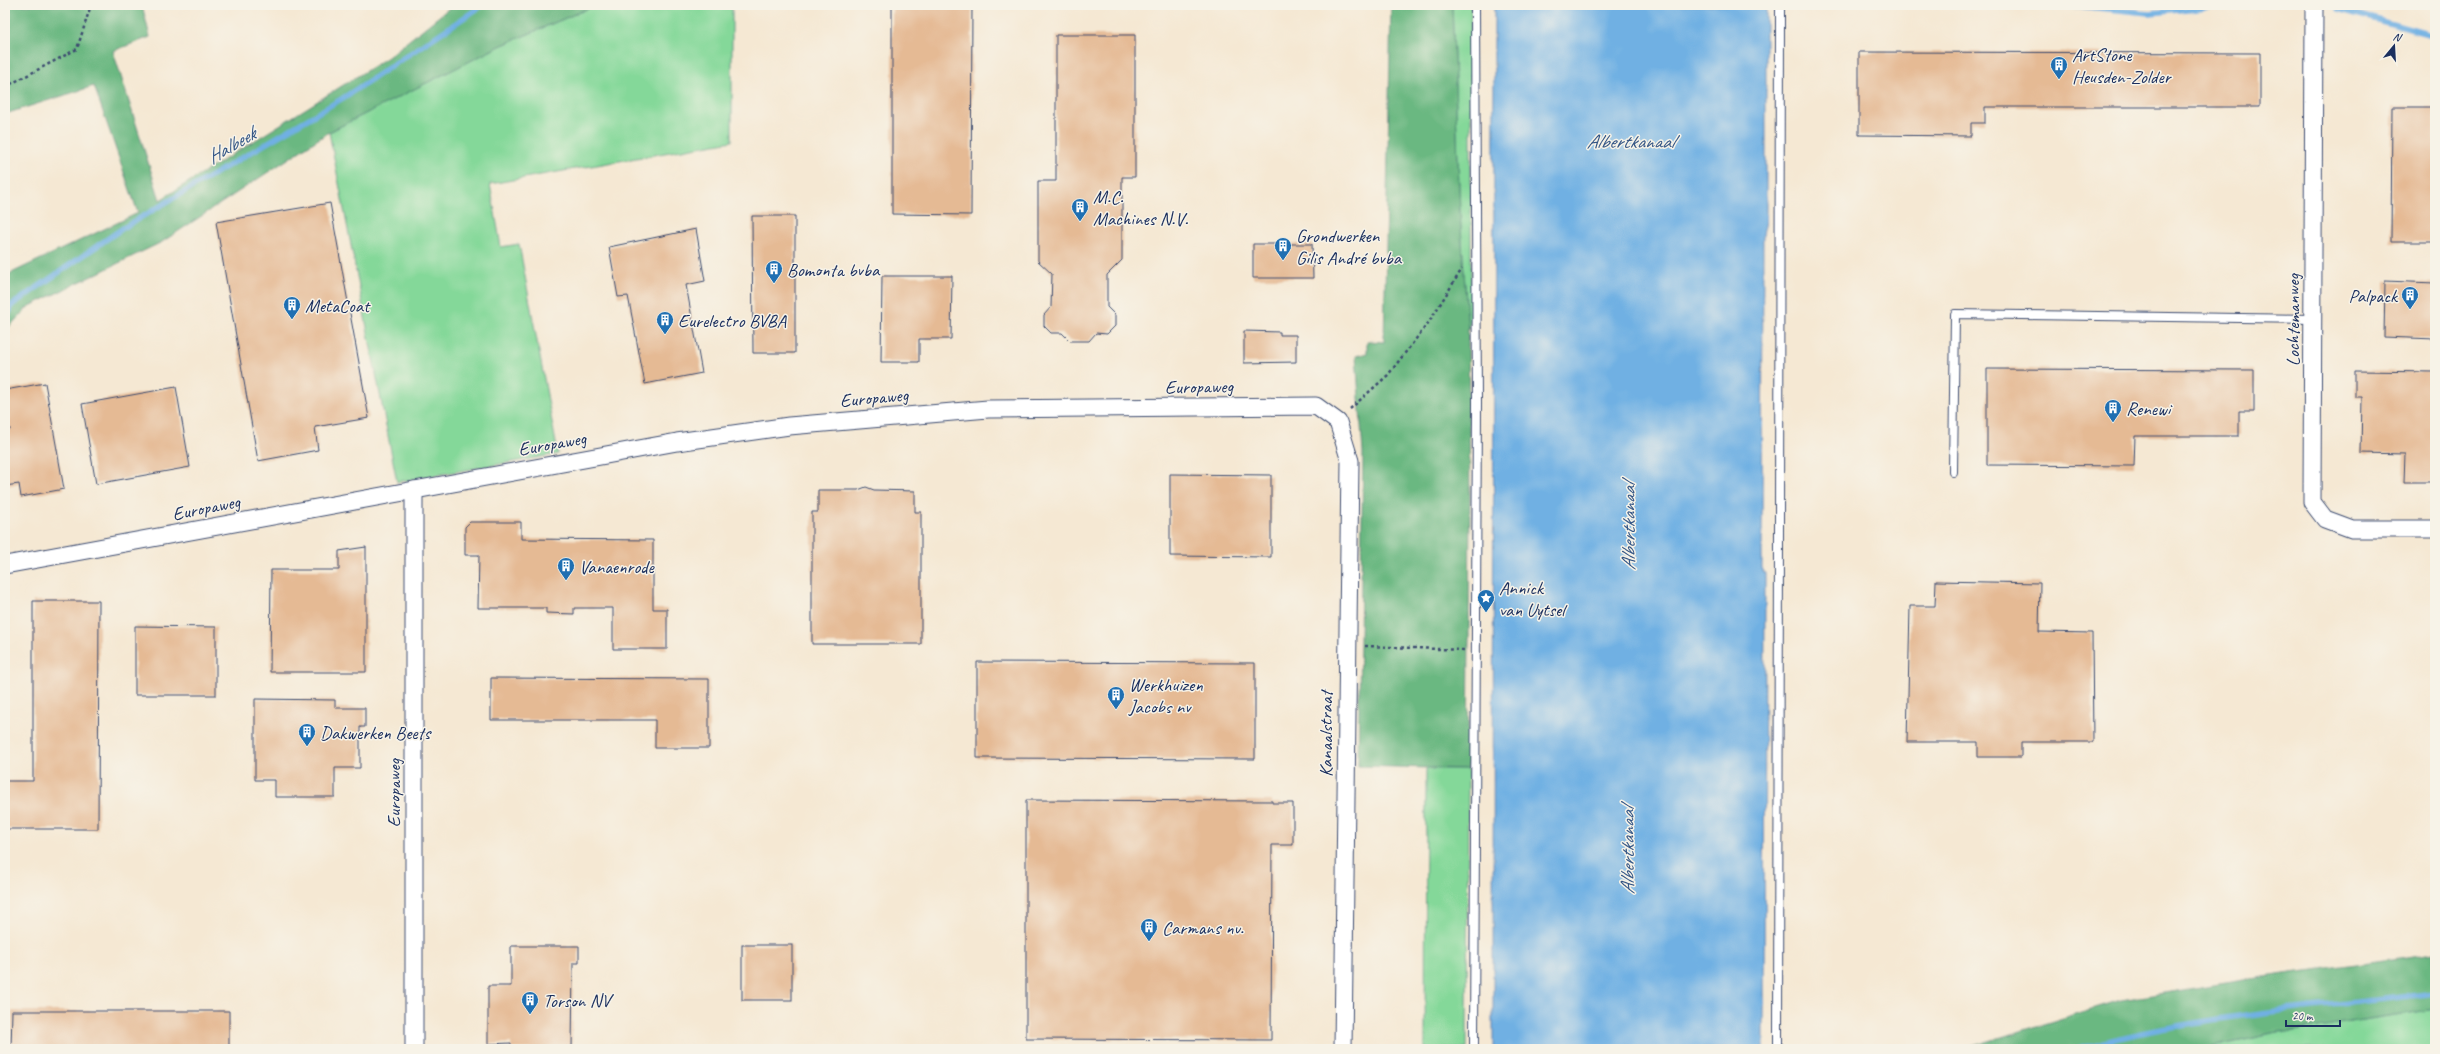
<svg xmlns="http://www.w3.org/2000/svg" width="2440" height="1054" viewBox="0 0 2440 1054" font-family="Caveat,sans-serif">
  <style>
    .green { fill: #84d899; stroke: #50847c }
    .forest { fill: #6bb881; stroke: #437470 }
    .water { fill: #6fb0e3; stroke: #4570a0 }
    .lines { fill: none; stroke-linecap: round; stroke-linejoin: round }
    .stream { stroke: #6fb0e3; stroke-width: 5.5 }
    .building { fill: #e5ba94 }
    .lane-casing { stroke: #3c4b70; stroke-width: 10 }
    .street-casing { stroke: #3c4b70; stroke-width: 19 }
    .path { stroke: #3c4b70; stroke-width: 2.5; stroke-dasharray: 3 3; stroke-linecap: butt }
    .lane { stroke: #fff; stroke-width: 8 }
    .street { stroke: #fff; stroke-width: 17 }
    .labels { text-anchor: middle; stroke-width: 3; stroke-linejoin: round; paint-order: stroke }
    .poi-label { font-size: 19px; fill: #1b2f5e; stroke: #f7f3e8; text-anchor: start }
    .street-label { font-size: 19px; fill: #1b2f5e; stroke: #f7f3e8 }
    .water-label { font-size: 20px; font-style: italic; fill: #345686; stroke: #f7f3e8 }
  </style>
  <rect width="100%" height="100%" fill="#f7f3e8"/>
  <filter id="ink" filterUnits="userSpaceOnUse"><feTurbulence type="fractalNoise" baseFrequency=".025" numOctaves="2"/><feDisplacementMap in="SourceGraphic" scale="8" xChannelSelector="R" yChannelSelector="G"/><feConvolveMatrix kernelMatrix="1 2 1 2 8 2 1 2 1" color-interpolation-filters="sRGB"/></filter>
  <filter id="wash" filterUnits="userSpaceOnUse"><feTurbulence type="fractalNoise" baseFrequency=".012" numOctaves="4" result="noise"/><feDisplacementMap in="SourceGraphic" scale="16" xChannelSelector="R" yChannelSelector="G"/><feGaussianBlur stdDeviation="0.9" result="paint"/><feColorMatrix in="noise" values="0 0 0 0 0 0 0 0 0 0 0 0 0 0 0 0 0 1.4 0 .05"/><feComposite in="paint" operator="in"/></filter>
  <g filter="url(#wash)">
    <rect width="100%" height="100%" fill="#f5e8d3"/>
    <g class="green">
      <polygon points="596,5 732,5 732,141 490,184 501,247 519,244 558,454 397,482 329,132 500,46"/>
      <polygon points="1452,5 1471,5 1471,321 1468,330 1460,213"/>
      <polygon points="1426,769 1468,769 1467,1049 1425,1049"/>
      <polygon points="2435,1009 2435,1049 2203,1049 2272,1034"/>
    </g>
    <g class="forest">
      <polygon points="5,5 142,5 150,37 113,51 160,200 388,57 453,5 596,5 500,46 329,132 162,242 28,307 5,331 5,276 138,213 94,86 5,114"/>
      <polygon points="1391,5 1452,5 1460,213 1468,330 1470,497 1468,769 1358,766 1363,453 1356,356 1367,353 1367,341 1384,342"/>
      <polygon points="2435,953 2435,1009 2272,1034 2203,1049 1963,1049 2121,1000 2263,977"/>
    </g>
    <polygon class="water" points="1494,5 1766,5 1766,221 1763,235 1762,571 1765,573 1764,1049 1493,1049"/>
    <g class="lines">
      <g class="stream">
        <polyline points="2067,5 2150,13 2225,5"/>
        <polyline points="2338,9 2435,36"/>
        <polyline points="5,322 12,305 123,228 343,98 483,5"/>
        <path d="M2079,1049C2193,1015 2317,1008 2435,993"/>
      </g>
    </g>
    <g id="blocks">
      <g class="building">
        <polygon points="892,5 972,5 971,215 892,214"/>
        <polygon points="1056,35 1135,35 1135,177 1122,177 1122,260 1107,275 1107,307 1115,315 1115,326 1107,334 1096,333 1089,341 1070,341 1062,333 1051,333 1044,326 1044,315 1051,307 1052,274 1038,261 1038,181 1056,181"/>
        <polygon points="1859,52 2260,53 2260,107 1985,107 1985,123 1971,123 1971,136 1859,135"/>
        <polygon points="2392,107 2435,107 2435,242 2391,242"/>
        <polygon points="330,203 369,418 315,427 318,450 258,461 216,222"/>
        <polygon points="752,216 795,216 795,353 753,353"/>
        <polygon points="696,229 705,281 686,285 702,373 645,384 628,296 618,297 609,247"/>
        <polygon points="1253,244 1312,244 1313,278 1253,278"/>
        <polygon points="882,276 952,276 951,339 919,339 919,362 881,362"/>
        <polygon points="2385,281 2435,283 2435,339 2384,337"/>
        <polygon points="1244,331 1280,332 1280,335 1296,335 1296,362 1244,363"/>
        <polygon points="1987,369 2254,370 2254,411 2239,411 2239,436 2135,436 2134,466 1987,465"/>
        <polygon points="2355,371 2435,372 2435,482 2404,482 2405,454 2361,453 2362,397 2355,397"/>
        <polygon points="45,383 64,489 21,497 19,484 5,486 5,431 10,430 5,390"/>
        <polygon points="176,387 190,467 96,484 82,404"/>
        <polygon points="1170,474 1271,475 1271,557 1170,556"/>
        <polygon points="866,487 874,490 915,491 915,512 921,512 921,644 812,644 812,512 818,512 818,490 858,490"/>
        <polygon points="470,522 521,522 521,539 653,540 653,609 667,609 667,649 613,649 613,608 574,608 574,614 546,613 546,608 478,608 479,555 465,555 465,527"/>
        <polygon points="366,547 366,672 270,672 271,570 339,570 339,551"/>
        <polygon points="1936,581 2040,583 2039,632 2092,633 2093,742 2021,742 2021,757 1978,757 1978,742 1907,742 1910,606 1935,606"/>
        <polygon points="33,601 99,601 98,829 5,829 5,781 33,781"/>
        <polygon points="135,626 216,627 216,695 135,695"/>
        <polygon points="977,662 1255,663 1255,759 977,758"/>
        <polygon points="491,678 709,679 709,748 655,748 655,720 491,720"/>
        <polygon points="255,699 335,700 335,708 365,708 365,727 360,727 360,768 335,768 335,797 275,797 275,780 255,780"/>
        <polygon points="1026,800 1272,801 1272,803 1293,803 1293,845 1272,845 1271,1040 1026,1039"/>
        <rect x="742" y="945" width="50" height="55"/>
        <polygon points="511,946 579,946 579,963 573,963 572,1049 511,1049 511,1043 488,1044 488,986 511,986"/>
        <polygon points="12,1011 229,1011 229,1049 11,1049"/>
      </g>
    </g>
  </g>
  <g filter="url(#ink)">
    <use href="#blocks" fill-opacity="0" stroke="#3c4b70" stroke-width="1"/>
    <g class="lines">
      <defs>
        <g id="lane">
          <polyline points="1953,472 1955,314 2313,319"/>
          <polyline points="1474,1049 1477,402 1475,5"/>
          <polyline points="1778,1049 1780,5"/>
        </g>
        <g id="street">
          <polyline points="2314,5 2312,502 2325,519 2352,529 2435,529"/>
          <polyline points="5,565 677,442 789,426 988,409 1316,406 1338,422 1350,461 1343,1049"/>
          <polyline points="414,1049 414,490"/>
        </g>
      </defs>
      <use href="#lane" class="lane-casing"/>
      <use href="#street" class="street-casing"/>
      <g class="path">
        <polyline points="5,87 77,49 91,5"/>
        <polyline points="1350,409 1388,375 1429,322 1462,269"/>
        <polyline points="1365,646 1464,650"/>
      </g>
      <use href="#lane" class="lane"/>
      <use href="#street" class="street"/>
    </g>
  </g>
  <defs>
    <symbol id="building-pin" viewBox="-11 -11 22 30"><path d="M0 17L-7.5 6A9.5 9.5 0 1 1 7.5 6Z" fill="#1f6fb2" stroke="#f7f3e8"/><path d="M-4-6H4V6H1V3H-1V6H-4ZM-2.5-4.3h1.7v1.8h-1.7ZM.8-4.3h1.7v1.8H.8ZM-2.5-1h1.7V.8h-1.7ZM.8-1h1.7V.8H.8Z" fill="#fff"/></symbol>
    <symbol id="sight-pin" viewBox="-11 -11 22 30"><path d="M0 17L-7.5 6A9.5 9.5 0 1 1 7.5 6Z" fill="#1f6fb2" stroke="#f7f3e8"/><path d="M0-6L1.8-2.2L6-1.7L2.9 1.2L3.7 5.4L0 3.3L-3.7 5.4L-2.9 1.2L-6-1.7L-1.8-2.2Z" fill="#fff"/></symbol>
  </defs>
  <g fill-rule="evenodd">
    <use href="#building-pin" x="2049" y="55" width="20" height="27"/>
    <use href="#building-pin" x="1070" y="197" width="20" height="27"/>
    <use href="#building-pin" x="1273" y="236" width="20" height="27"/>
    <use href="#building-pin" x="764" y="259" width="20" height="27"/>
    <use href="#building-pin" x="2400" y="285" width="20" height="27"/>
    <use href="#building-pin" x="282" y="295" width="20" height="27"/>
    <use href="#building-pin" x="655" y="310" width="20" height="27"/>
    <use href="#building-pin" x="2103" y="398" width="20" height="27"/>
    <use href="#building-pin" x="556" y="556" width="20" height="27"/>
    <use href="#sight-pin" x="1476" y="588" width="20" height="27"/>
    <use href="#building-pin" x="1106" y="685" width="20" height="27"/>
    <use href="#building-pin" x="297" y="722" width="20" height="27"/>
    <use href="#building-pin" x="1139" y="917" width="20" height="27"/>
    <use href="#building-pin" x="520" y="990" width="20" height="27"/>
  </g>
  <g class="labels">
    <g class="poi-label">
      <text x="2072" y="61">ArtStone<tspan x="2072" dy="22">Heusden-Zolder</tspan></text>
      <text x="1093" y="203">M.C.<tspan x="1093" dy="22">Machines N.V.</tspan></text>
      <text x="1296" y="242">Grondwerken<tspan x="1296" dy="22">Gilis André bvba</tspan></text>
      <text x="787" y="276">Bomonta bvba</text>
      <text x="2397" y="302" text-anchor="end">Palpack</text>
      <text x="305" y="312">MetaCoat</text>
      <text x="678" y="327">Eurelectro BVBA</text>
      <text x="2126" y="415">Renewi</text>
      <text x="579" y="573">Vanaenrode</text>
      <text x="1499" y="594">Annick<tspan x="1499" dy="22">van Uytsel</tspan></text>
      <text x="1129" y="691">Werkhuizen<tspan x="1129" dy="22">Jacobs nv</tspan></text>
      <text x="320" y="739">Dakwerken Beets</text>
      <text x="1162" y="934">Carmans nv.</text>
      <text x="543" y="1007">Torson NV</text>
    </g>
    <g class="street-label">
      <text transform="translate(2292 320) rotate(-90)" y="7">Lochtemanweg</text>
      <text transform="translate(1199 386) rotate(-1)" y="7">Europaweg</text>
      <text transform="translate(874 397) rotate(-5)" y="7">Europaweg</text>
      <text transform="translate(552 443) rotate(-10)" y="7">Europaweg</text>
      <text transform="translate(206 507) rotate(-11)" y="7">Europaweg</text>
      <text transform="translate(1325 734) rotate(-90)" y="7">Kanaalstraat</text>
      <text transform="translate(393 793) rotate(-90)" y="7">Europaweg</text>
    </g>
    <g class="water-label">
      <text x="1630" y="148">Albertkanaal</text>
      <text transform="translate(231 145) rotate(-30)" y="7">Halbeek</text>
      <text transform="translate(1628 527) rotate(-90)" y="7">Albertkanaal</text>
      <text transform="translate(1627 851) rotate(-90)" y="7">Albertkanaal</text>
    </g>
  </g>
  <rect width="2440" height="1054" fill="none" stroke="#f7f3e8" stroke-width="20"/>
  <g transform="translate(2394 46) rotate(18)" stroke="#f7f3e8" stroke-width="3" paint-order="stroke">
  <path d="M0-3L7 15L0 10L-7 15Z" fill="#1b2f5e"/>
  <text y="-6" font-size="11" font-weight="bold" text-anchor="middle" fill="#1b2f5e">N</text>
  </g>
  <path d="M2286 1020v6h54v-6" fill="none" stroke="#1b2f5e" stroke-width="2"/>
  <text x="2292" y="1020" font-size="12" fill="#1b2f5e" stroke="#f7f3e8" stroke-width="3" paint-order="stroke">20 m</text>
</svg>
